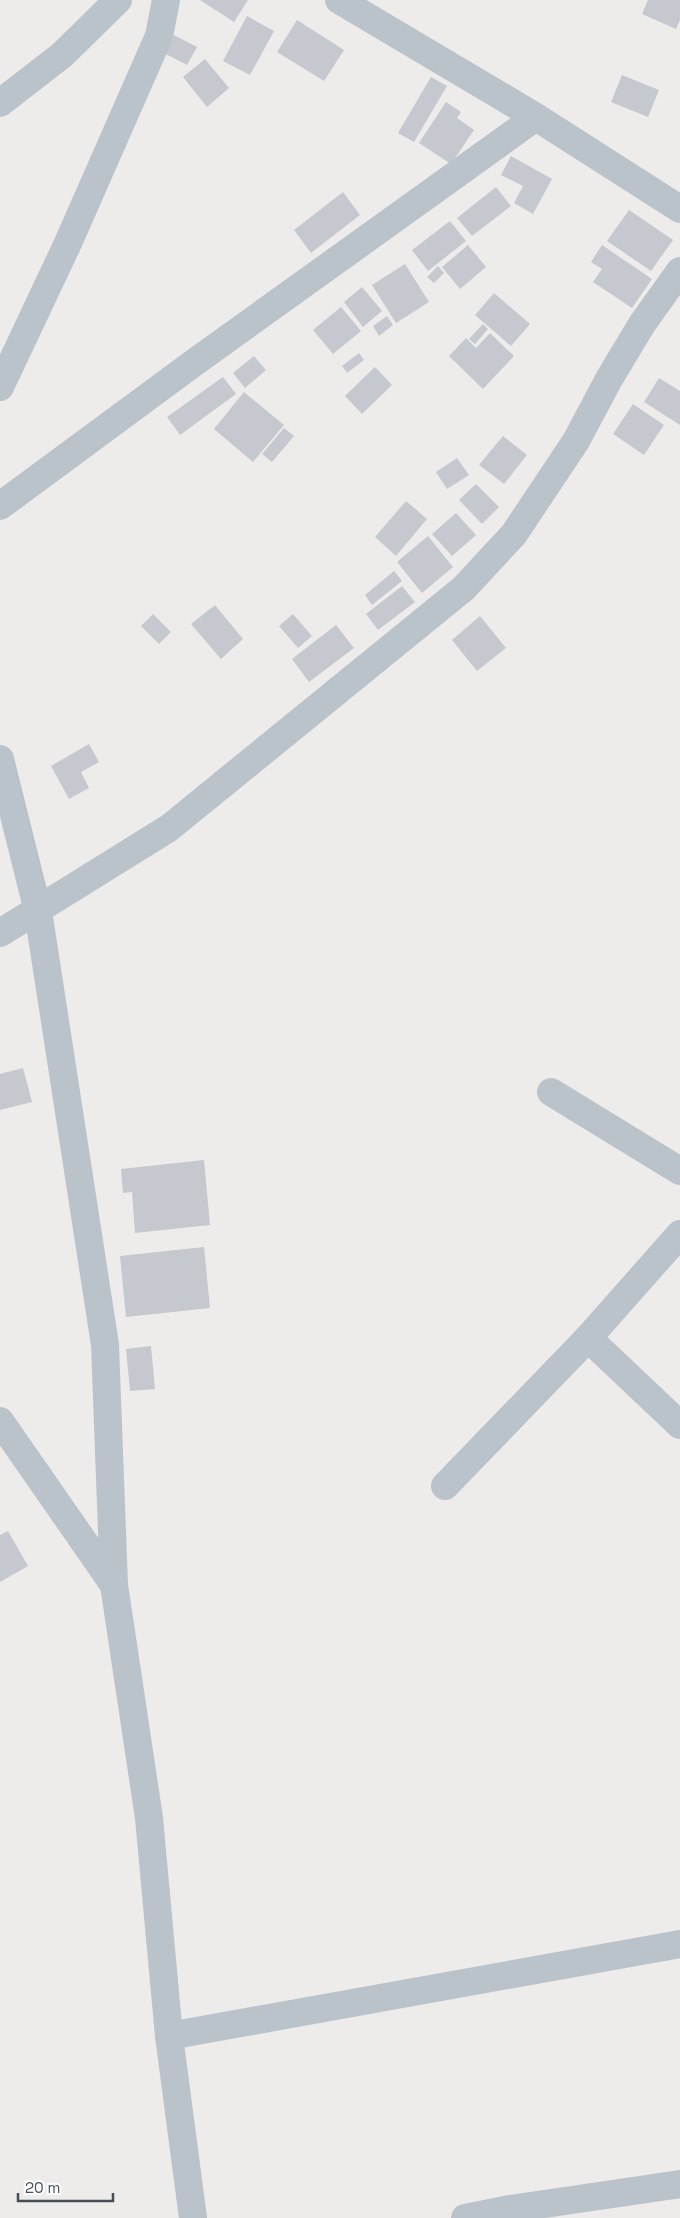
<svg xmlns="http://www.w3.org/2000/svg" width="680" height="2218" viewBox="0 0 680 2218" font-family="'Space Grotesk',sans-serif">
  <style>
    .building { fill: #c5c8ce }
    .lines { fill: none; stroke-linecap: round; stroke-linejoin: round }
    .minor { stroke: #bac3ca; stroke-width: 28 }
  </style>
  <rect width="100%" height="100%" fill="#eeebeb"/>
  <g class="building">
    <polygon points="200,0 248,0 234,22"/>
    <polygon points="648,0 680,0 680,20 676,29 642,14"/>
    <polygon points="247,16 274,31 250,75 223,61"/>
    <polygon points="297,20 344,50 324,81 277,52"/>
    <polygon points="168,32 197,47 187,65 158,50"/>
    <polygon points="205,59 229,88 207,107 183,77"/>
    <polygon points="622,75 659,90 648,117 611,102"/>
    <polygon points="431,77 447,86 414,142 398,133"/>
    <polygon points="446,102 461,112 457,118 474,130 451,164 419,143"/>
    <polygon points="511,156 552,179 533,214 514,203 523,186 501,175"/>
    <polygon points="496,187 511,206 472,236 457,218"/>
    <polygon points="343,192 360,215 311,253 294,230"/>
    <polygon points="629,210 673,240 651,271 607,241"/>
    <polygon points="450,221 466,241 428,271 412,250"/>
    <polygon points="468,245 486,267 460,289 442,267"/>
    <polygon points="602,245 652,279 632,308 593,282 602,269 591,262"/>
    <polygon points="405,264 429,302 396,323 372,285"/>
    <polygon points="438,266 444,273 434,283 427,277"/>
    <polygon points="362,287 382,311 363,327 344,302"/>
    <polygon points="494,293 530,324 511,346 475,315"/>
    <polygon points="341,307 361,331 333,354 313,330"/>
    <polygon points="387,316 393,325 379,336 373,326"/>
    <polygon points="483,324 488,329 475,344 469,339"/>
    <polygon points="490,333 514,356 483,389 449,356 466,338 476,348"/>
    <polygon points="359,353 364,360 347,373 342,366"/>
    <polygon points="254,356 266,370 245,388 233,373"/>
    <polygon points="375,367 392,385 362,414 345,396"/>
    <polygon points="223,377 236,394 180,435 167,417"/>
    <polygon points="659,378 680,391 680,425 644,402"/>
    <polygon points="244,392 284,425 253,462 214,429"/>
    <polygon points="633,404 664,425 644,455 613,434"/>
    <polygon points="284,428 294,436 272,462 262,454"/>
    <polygon points="503,436 527,455 504,484 479,465"/>
    <polygon points="457,458 469,475 447,489 436,472"/>
    <polygon points="476,484 499,507 482,524 459,500"/>
    <polygon points="406,501 427,519 396,556 375,537"/>
    <polygon points="456,513 476,535 452,556 432,534"/>
    <polygon points="428,536 453,567 422,593 397,562"/>
    <polygon points="394,571 402,581 372,605 365,595"/>
    <polygon points="402,586 415,602 378,630 366,614"/>
    <polygon points="215,605 243,639 221,659 191,624"/>
    <polygon points="153,614 171,632 159,644 141,626"/>
    <polygon points="293,614 312,636 298,648 279,626"/>
    <polygon points="480,616 506,648 477,671 452,640"/>
    <polygon points="336,625 354,648 309,682 292,659"/>
    <polygon points="89,744 99,762 81,772 89,788 69,799 51,766"/>
    <polygon points="23,1068 32,1102 0,1110 0,1074"/>
    <polygon points="204,1160 210,1225 135,1233 132,1192 123,1193 121,1169"/>
    <polygon points="204,1247 210,1308 126,1317 120,1256"/>
    <polygon points="151,1346 155,1389 130,1391 126,1349"/>
    <polygon points="8,1531 28,1566 0,1582 0,1535"/>
  </g>
  <g class="lines">
    <g class="minor">
      <polyline points="339,0 536,117 680,209"/>
      <polyline points="0,103 62,55 118,0"/>
      <polyline points="0,387 68,243 159,36 166,0"/>
      <polyline points="0,506 195,362 536,117"/>
      <polyline points="0,759 38,911 105,1345 114,1585 149,1818 169,2036 193,2218"/>
      <polyline points="0,933 169,828 464,588 514,534 576,441 609,379 642,324 680,271"/>
      <polyline points="551,1092 680,1171"/>
      <polyline points="588,1338 680,1425"/>
      <polyline points="0,1421 114,1585"/>
      <polyline points="445,1486 588,1338 680,1234"/>
      <polyline points="169,2036 680,1944"/>
      <polyline points="465,2218 510,2209 680,2184"/>
    </g>
  </g>
  <path d="M18 2193v8h95v-8" fill="none" stroke="#454f57" stroke-width="2.5"/>
  <text x="25" y="2193" font-size="15" fill="#454f57" stroke="#ffffff" stroke-width="4" paint-order="stroke">20 m</text>
</svg>
